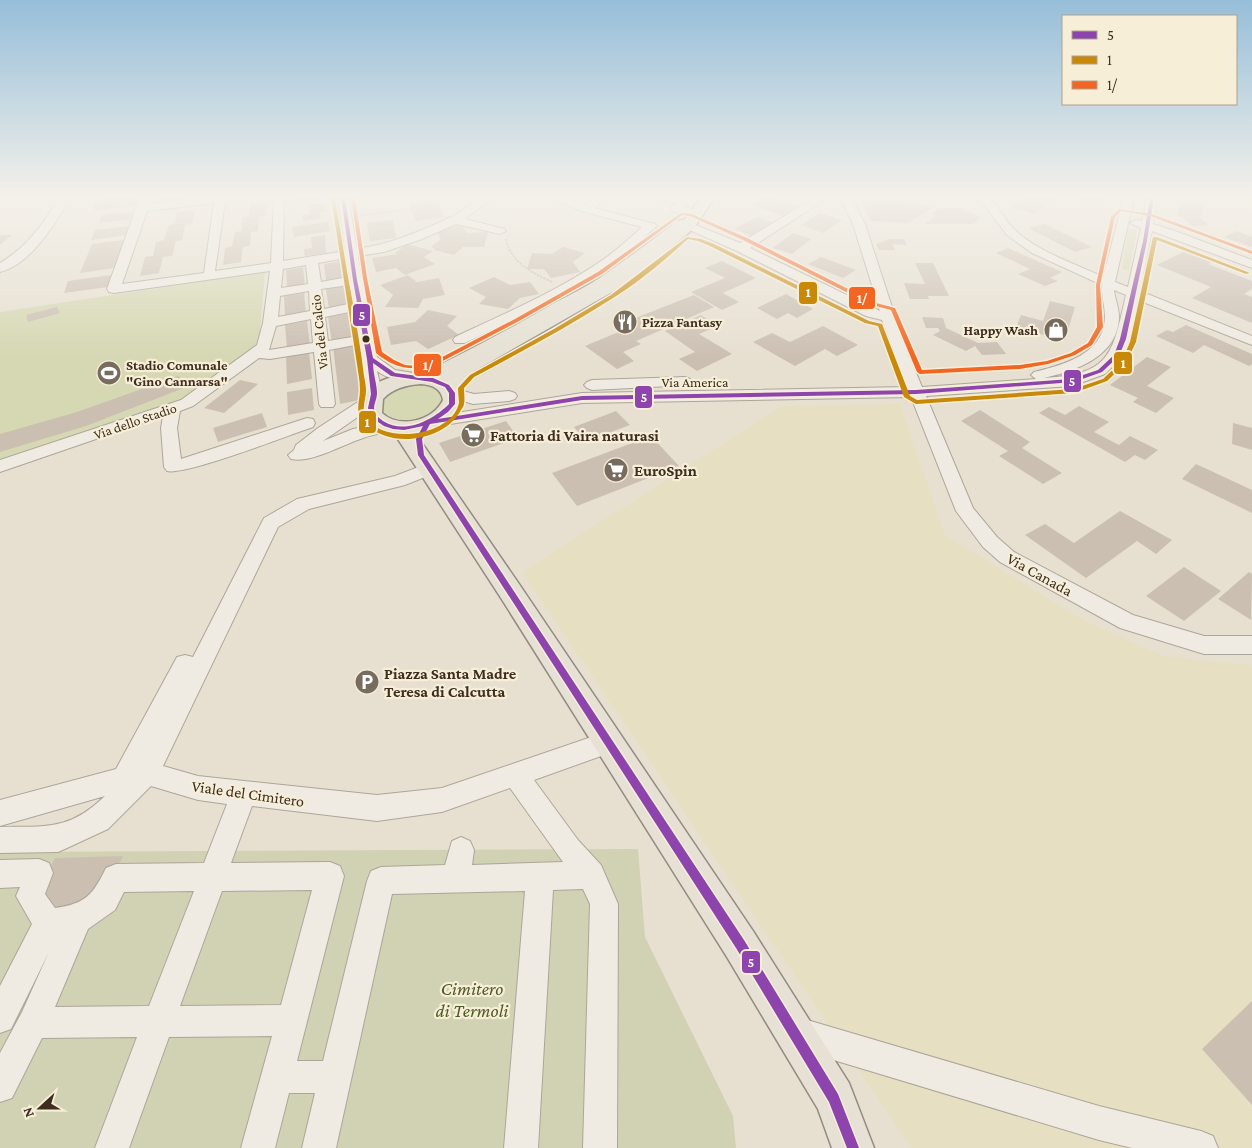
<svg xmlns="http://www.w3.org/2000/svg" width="1252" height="1148" viewBox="0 0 1252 1148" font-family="'Crimson Pro',serif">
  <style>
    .farmland { fill: #e6dfc2 }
    .green { fill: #d6d7b3 }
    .cemetery { fill: #d1d1b3 }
    .building { fill: #cbbfb2 }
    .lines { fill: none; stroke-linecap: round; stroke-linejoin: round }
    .minor-casing { stroke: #ada599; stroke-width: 2 }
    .major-casing { stroke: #928b80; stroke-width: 3 }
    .path { stroke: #c8c2b9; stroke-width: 2; stroke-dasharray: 2.5 1; stroke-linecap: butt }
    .minor { fill: #efebe3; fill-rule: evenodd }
    .major { fill: #e6e1d4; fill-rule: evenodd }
    .bus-1-casing { stroke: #f7eed8; stroke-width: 3 }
    .bus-2-casing { stroke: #f7eed8; stroke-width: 3 }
    .bus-3-casing { stroke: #f7eed8; stroke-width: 3 }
    .bus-1 { fill: #8e44ad; fill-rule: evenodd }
    .bus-2 { fill: #c88808; fill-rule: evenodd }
    .bus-3 { fill: #f26522; fill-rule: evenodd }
    .bus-dot { fill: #3d2e20; stroke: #f7eed8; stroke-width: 2 }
    .labels { text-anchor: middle; stroke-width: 4.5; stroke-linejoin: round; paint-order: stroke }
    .far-poi-label { font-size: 14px; font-weight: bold; fill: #3d2e20; stroke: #f7eed8; text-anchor: start }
    .far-street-label { font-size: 14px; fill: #3d2e20; stroke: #f7eed8 }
    .poi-label { font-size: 16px; font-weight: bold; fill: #3d2e20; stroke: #f7eed8; text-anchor: start }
    .street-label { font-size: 16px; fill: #3d2e20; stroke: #f7eed8 }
    .near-park-label { font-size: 19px; font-style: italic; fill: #4d5a26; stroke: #f7eed8 }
    .line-badge { stroke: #f7eed8; stroke-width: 2 }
    .badge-label { font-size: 14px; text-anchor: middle; font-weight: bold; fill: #fff }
  </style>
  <rect width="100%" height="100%" fill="#e7e0d1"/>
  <polygon class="farmland" points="900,404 945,535 1083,620 1163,656 1252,665 1252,1148 911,1148 522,572 782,406"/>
  <g class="green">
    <polygon points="1128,228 1137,230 1129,271 1122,269"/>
    <polygon points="265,272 259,343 177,403 0,461 0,312"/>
    <path d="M414,384C426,384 440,385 443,399C436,423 401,425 384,413C375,394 399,387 414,384Z"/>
  </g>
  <polygon class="cemetery" points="638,849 645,937 733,1116 736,1148 0,1148 0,852"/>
  <g class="building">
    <polygon points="108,197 131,198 138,198 135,206 92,211 96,202 107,201"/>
    <polygon points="164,197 201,197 201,199 162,203"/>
    <polygon points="292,197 324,197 324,200 293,204"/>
    <polygon points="766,197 798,208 785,216 751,205"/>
    <polygon points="1028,197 1060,197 1034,214 1012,207"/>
    <polygon points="1081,197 1099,197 1104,204 1083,202"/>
    <polygon points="437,199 444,217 415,221 409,203"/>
    <polygon points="861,200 906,201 932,208 908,223 871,221"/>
    <polygon points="1181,200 1204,205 1200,218 1209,225 1193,226 1177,214"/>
    <polygon points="268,202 266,216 259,217 258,231 251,232 250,246 243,247 241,262 223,265 225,248 232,246 235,232 242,231 242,217 249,216 250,204"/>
    <polygon points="324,203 326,211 320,212 321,218 303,221 302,215 310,214 309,205"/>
    <polygon points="938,208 959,208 981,217 973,224 925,224 935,216 931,214"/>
    <polygon points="195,210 192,224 185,225 182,240 176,241 172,256 163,257 159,273 140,276 145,257 153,256 156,242 164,240 169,225 175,224 177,212"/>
    <polygon points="137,211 134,219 99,223 102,215"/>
    <polygon points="820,213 842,220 823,233 801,225"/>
    <polygon points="757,217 774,223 752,236 734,229"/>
    <polygon points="393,220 396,238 370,241 367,223"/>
    <polygon points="328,222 330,231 294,237 292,227"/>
    <polygon points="1045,224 1092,247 1075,252 1028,228"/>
    <polygon points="462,225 467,233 488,232 484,247 463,247 454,255 434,250 434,248 431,247 441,239 436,231"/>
    <polygon points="130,226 127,235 91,240 95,230"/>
    <polygon points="1237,231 1252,237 1252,247 1224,237"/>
    <polygon points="793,233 811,239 792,254 773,248"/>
    <polygon points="0,235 12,235 0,245"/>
    <polygon points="325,235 326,253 305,256 304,249 312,248 311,237"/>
    <polygon points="889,239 904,239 907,245 892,244 895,250 879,250 876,244"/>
    <polygon points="124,240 114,268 80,273 92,244"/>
    <polygon points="407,244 433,251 424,257 435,264 405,275 396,268 376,272 372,258 398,254 395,253"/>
    <polygon points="563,247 585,253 573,262 580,272 551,278 544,269 527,269 532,253 552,254"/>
    <polygon points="1008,248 1062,272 1050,278 1058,281 1045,286 1018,274 1030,269 996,253"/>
    <polygon points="1187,250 1215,261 1208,264 1252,281 1252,289 1244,294 1252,297 1252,323 1192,298 1211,287 1157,265"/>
    <polygon points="821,257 856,270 843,278 808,264"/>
    <polygon points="342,261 345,279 326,281 324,264"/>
    <polygon points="722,261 756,278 723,293 739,302 722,310 691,292 725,278 705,268"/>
    <polygon points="915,263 933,263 949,296 928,296 929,299 910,299 904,283 925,284"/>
    <polygon points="303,267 305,285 287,287 286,270"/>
    <polygon points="111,275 108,287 64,293 68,281"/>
    <polygon points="408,275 417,282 439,278 445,295 423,299 418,308 385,307 393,295 380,285"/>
    <polygon points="494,277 510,285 530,282 539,294 520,298 508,309 479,304 486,297 469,288"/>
    <polygon points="345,286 349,306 329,309 326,289"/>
    <polygon points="304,293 306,313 285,316 284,296"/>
    <polygon points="786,294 813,309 797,318 788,313 777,319 757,308"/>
    <polygon points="694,295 714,307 636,341 641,344 623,352 634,361 617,369 585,346 621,331 625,334 615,326"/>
    <polygon points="1050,301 1075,307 1065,340 1036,333 1035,335 1015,330 1021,315 1043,321"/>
    <polygon points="57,307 60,313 28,322 26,315"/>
    <polygon points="428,310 457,316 447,326 459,335 428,349 416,341 391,345 387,327 415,322"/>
    <polygon points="350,313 354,339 332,343 328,317"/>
    <polygon points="701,315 718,326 699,334 732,354 697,371 679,359 695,352 665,331"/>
    <polygon points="922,317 943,318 946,328 978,343 997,342 1006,354 982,355 975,346 966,351 933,335 940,331 938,328 926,328"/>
    <polygon points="307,321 310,345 287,349 285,325"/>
    <polygon points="1186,325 1252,354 1252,364 1249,366 1204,345 1193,353 1156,336 1167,330 1173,332"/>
    <polygon points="823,326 858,345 837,356 825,349 795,366 753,342 772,333 790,342"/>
    <polygon points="355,343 364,399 340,404 333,347"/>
    <polygon points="309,352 312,379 287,384 286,356"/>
    <polygon points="1147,357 1171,367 1147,386 1174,398 1156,413 1133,402 1138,398 1110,385"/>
    <polygon points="178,376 189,386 86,426 0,452 0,434 77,412"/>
    <polygon points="240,380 258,384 224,413 204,408"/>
    <polygon points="312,388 314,410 288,415 287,392"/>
    <polygon points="1079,406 1109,422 1094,432 1119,445 1130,436 1158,450 1145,460 1135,455 1125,462 1039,413 1049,407 1065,415"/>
    <polygon points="980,410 1030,442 1022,448 1062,473 1043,484 999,456 1008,451 961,421"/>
    <polygon points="616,411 630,425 587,441 574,427"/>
    <polygon points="262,413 267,427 218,442 213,428"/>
    <polygon points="506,421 518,438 450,462 439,443"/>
    <polygon points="1233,423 1252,428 1252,450 1232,444"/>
    <polygon points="651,436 679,466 577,506 552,473"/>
    <polygon points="1196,464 1252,490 1252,513 1182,479"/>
    <polygon points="1120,511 1172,540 1156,554 1137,541 1086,578 1025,535 1045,524 1074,543"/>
    <polygon points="1184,567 1221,591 1184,621 1146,596"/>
    <polygon points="1249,572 1252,574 1251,620 1218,599"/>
    <polygon points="123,856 103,899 50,912 34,897 55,858"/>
    <polygon points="1252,1001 1252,1105 1202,1049"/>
  </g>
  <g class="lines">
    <defs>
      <g id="minor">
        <path d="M60,197H71C55,223 32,264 0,272V263C27,247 43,224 60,197Z"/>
        <path d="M140,197H151L149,204L208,197H247L242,200L225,202L215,271L271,263L274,197H284L283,261L345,251L338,197H348L357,249C390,244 419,232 449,218C468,210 472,197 494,197L465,219L504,229L506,231L500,234L456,224L422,239L384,252L358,256L377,357L395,370L426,375L429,378L426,381C411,385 389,380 377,371L383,396L378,403L323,441L353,429L392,421L398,422L400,426L398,430C386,433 374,434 363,438C344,444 310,464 291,459L288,455L294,450L296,445L318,428L367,396C363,379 363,362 360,344L329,350L335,404L333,407H321L319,404L314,352L270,359L259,358L193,406L180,411L177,428L181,459L307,418L313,419L315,423L313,427C289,435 185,476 167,471L164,467L161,428L163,416L0,472V460L181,400L257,345L263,323L270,271L114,293L109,292L107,289ZM214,203L204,273L122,284L147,211ZM346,258L348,277L321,282L318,263ZM306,265L308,284L281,288L283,269ZM349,285L353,303L324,309L321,289ZM309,291L310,311L278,317L280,296ZM354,311L359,336L328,341L325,317ZM311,319L313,343L269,350L276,326Z"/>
        <path d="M547,197H563L584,205L596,197H609L594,208L655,224L657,226L619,259L596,275L541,306L465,343H455L453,340L455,337C506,313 558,291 604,259C618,249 630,238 642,227L581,211Z"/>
        <polygon points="657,197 689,197 690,199 684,207 701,211 703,213 697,216 672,211 670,209 677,202 662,200"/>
        <path d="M816,197H829L750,248L880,311L853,224L840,197H851L865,224L903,341L922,387L1036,379L1031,375L1034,372C1063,365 1105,354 1105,316C1105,306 1101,296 1102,285L1032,253L1007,235L984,205L972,197C1001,197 997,213 1015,230C1036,251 1076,264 1103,277L1124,197H1134L1115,282L1128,287L1141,228L1130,223L1136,220L1142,221L1147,197H1157L1153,224L1175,231L1252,260V268L1152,231L1140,291L1252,336V345L1138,300L1130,339L1123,356L1105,374L1072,386L926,396L973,508L997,537L1014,552L1133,615L1204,636H1252V654H1204L1120,628L1000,562L983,547L956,511L911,397L582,403L431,427L425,426L423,422L425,418L431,417L582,393L907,387L882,320L866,316L737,251L685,228L683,226L689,223L693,224L740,243ZM1114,290L1126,295C1112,355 1111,374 1044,378C1075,371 1118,357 1119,317C1119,308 1115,299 1114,290Z"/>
        <polygon points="685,377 690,379 693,382 690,385 592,390 587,388 584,385 587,382 592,380"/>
        <polygon points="452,388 474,394 509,391 515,393 517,396 515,399 509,401 473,404 446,396 444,393 446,390"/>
        <path d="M429,463L435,465L438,469L435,473L405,485L309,509L278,527L163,766L198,776L377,795L442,788L609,731L618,734L621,742L618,750L534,780L578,840L601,865L618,904L617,1148H583L590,904L583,889L553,890L538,1148H504L525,891L392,894L336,1148H302L315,1093H289L275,1148H241L272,1036L169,1037L129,1148H95L137,1037L42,1038L12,1098L0,1102V1053L22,1012L49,952L11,1029L0,1033V986L32,924L16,896L20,887L0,888V860L39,859L49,863L53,873L45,894L55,908C85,904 93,895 106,868L116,864L204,863L227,804L198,800L151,786L108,829L67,848L58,852L0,853V827C46,826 69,831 105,796L0,826V800L116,769L177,657L185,655L193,657L264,518L297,499L395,476ZM510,788L563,862L472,865L474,850L470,841L461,837L452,841L445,865L381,867L371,871L367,881L323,1061H297L344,876L340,866L330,862L231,863L252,806L377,821L442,812ZM312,890L281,1005L180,1006L222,891ZM194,891L149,1006L55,1007L88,929L115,910L124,892Z"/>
        <polygon points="797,1017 1099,1106 1201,1131 1213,1136 1218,1148 1132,1148 1099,1140 797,1049 786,1044 781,1033 786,1022"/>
      </g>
      <path id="major" d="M702,197H715L694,228L651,265L619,288L473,372L462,383L459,390L463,400C453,421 437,429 415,433L519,584L753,931L849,1083L874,1148H832L818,1109L727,957L501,598L394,433C371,429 349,414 369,390C385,372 413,377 433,368C474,348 515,326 554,303C570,295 586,287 601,277C625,260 648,243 672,225L674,221L684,220ZM421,384C432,385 441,388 443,400C433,421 400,429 382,413L383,399C393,388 407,385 421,384Z"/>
    </defs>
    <use href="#minor" class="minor-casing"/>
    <use href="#major" class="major-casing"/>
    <g class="path">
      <polyline points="358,216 411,209"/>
      <path d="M506,239C511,263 531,272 552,282"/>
    </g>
    <use href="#minor" class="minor"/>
    <use href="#major" class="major"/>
    <defs>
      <path id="bus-1" d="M341,197H345L357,280L373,358L395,373L433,378L449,385L455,393V404L448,412L438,419L582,396L916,390L1071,379L1098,370L1114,355L1120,339L1143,241L1150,197H1154L1147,241L1126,339L1119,356L1102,372L1074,382L916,394L582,400L430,424L422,439L424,455L744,940L838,1094L859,1148H847L829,1102L736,948L418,455L416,439L423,426L404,430L393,429L384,426L378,422L372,417L369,412L368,408L371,394L367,359L353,280ZM373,363L391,376L432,382L445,387L449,393V404C433,420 405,435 383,421C380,419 377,416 375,413C372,406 377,400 377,394C377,384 373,374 373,363Z"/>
      <path id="bus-2" d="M331,197L335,198C341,233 346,269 353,304C357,328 361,351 364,376C365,381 366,386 366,391C366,399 361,409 366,417C383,446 452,436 459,403C459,399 458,393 458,388L470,375L554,329L611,295L687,237L701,239L714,244L869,321L882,324L910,396L917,400L1073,389L1103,379L1122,361L1130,342L1153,237H1157L1250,273L1246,274L1157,240L1136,342L1126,363L1107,381L1074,393L916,404L904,397L878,326L865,323L710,246L698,241L688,239C665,260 639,282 613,298C568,327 521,352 474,377L464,388C464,393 465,399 464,404C464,406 462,408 461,410C445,441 391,449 367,425C364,423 361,420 360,417C356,408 360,399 360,390C360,381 358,372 357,364Z"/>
      <path id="bus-3" d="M351,197H355L367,278L382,352L394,360L405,365L417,366L431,363L515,319L598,272L681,213L692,214L747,238L876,303L895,308L922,370L1020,365L1047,361L1071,353L1088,343L1097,327L1096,285L1111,217L1119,209L1152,214L1252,251V254L1150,216L1121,211L1115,217L1100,285L1103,327L1092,345L1075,355L1048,364L1020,369L920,374L917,372L891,310L872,305L743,240L690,216L682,215L602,274L519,321L435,365C412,371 395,369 376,353L363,278Z"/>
    </defs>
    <use href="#bus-1" class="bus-1-casing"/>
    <use href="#bus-2" class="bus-2-casing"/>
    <use href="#bus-3" class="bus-3-casing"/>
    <use href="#bus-1" class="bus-1"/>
    <use href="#bus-2" class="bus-2"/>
    <use href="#bus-3" class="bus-3"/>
  </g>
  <linearGradient id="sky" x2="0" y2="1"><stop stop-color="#96bed9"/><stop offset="0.55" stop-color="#f4f1ea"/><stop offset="1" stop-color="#f4f1ea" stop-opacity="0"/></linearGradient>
  <rect width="1252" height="358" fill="url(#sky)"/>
  <defs>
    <symbol id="restaurant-disc" viewBox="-11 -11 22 22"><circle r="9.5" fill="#786c5e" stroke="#f7eed8"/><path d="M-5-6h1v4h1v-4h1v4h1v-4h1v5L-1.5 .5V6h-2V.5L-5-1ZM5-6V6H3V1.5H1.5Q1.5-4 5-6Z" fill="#fff"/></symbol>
    <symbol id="shop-disc" viewBox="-11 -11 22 22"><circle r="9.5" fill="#786c5e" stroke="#f7eed8"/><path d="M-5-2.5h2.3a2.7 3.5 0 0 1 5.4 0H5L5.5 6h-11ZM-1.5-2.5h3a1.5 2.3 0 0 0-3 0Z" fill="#fff"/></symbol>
    <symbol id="stadium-disc" viewBox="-11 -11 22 22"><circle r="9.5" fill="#786c5e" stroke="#f7eed8"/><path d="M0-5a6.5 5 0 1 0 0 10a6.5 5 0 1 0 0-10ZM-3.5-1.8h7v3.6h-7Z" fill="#fff"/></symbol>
    <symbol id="supermarket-disc" viewBox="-11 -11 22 22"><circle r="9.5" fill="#786c5e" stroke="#f7eed8"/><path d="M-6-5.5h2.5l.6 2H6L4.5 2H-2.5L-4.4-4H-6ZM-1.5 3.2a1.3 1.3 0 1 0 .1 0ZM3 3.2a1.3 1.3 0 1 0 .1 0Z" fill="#fff"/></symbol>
    <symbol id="parking-disc" viewBox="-11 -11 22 22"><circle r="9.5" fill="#786c5e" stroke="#f7eed8"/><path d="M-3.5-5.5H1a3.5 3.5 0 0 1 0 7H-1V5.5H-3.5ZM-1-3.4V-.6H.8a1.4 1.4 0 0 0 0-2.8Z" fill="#fff"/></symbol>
  </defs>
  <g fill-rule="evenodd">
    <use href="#restaurant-disc" x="611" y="308" width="28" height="28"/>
    <use href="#shop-disc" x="1042" y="316" width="28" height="28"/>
    <use href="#stadium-disc" x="95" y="359" width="28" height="28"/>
    <use href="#supermarket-disc" x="459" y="421" width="28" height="28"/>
    <use href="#supermarket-disc" x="602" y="456" width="28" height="28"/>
    <use href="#parking-disc" x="353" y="668" width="28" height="28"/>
  </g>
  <circle class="bus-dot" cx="366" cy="339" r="4.5"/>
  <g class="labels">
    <g class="far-poi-label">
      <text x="642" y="327">Pizza Fantasy</text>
      <text x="1038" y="335" text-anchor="end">Happy Wash</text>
      <text x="126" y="370">Stadio Comunale<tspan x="126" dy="16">"Gino Cannarsa"</tspan></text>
    </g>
    <g class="far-street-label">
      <text transform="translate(319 332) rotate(-96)" y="5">Via del Calcio</text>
      <text x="695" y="387">Via America</text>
      <text transform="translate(135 421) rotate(-19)" y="5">Via dello Stadio</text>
    </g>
    <g class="poi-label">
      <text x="490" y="441">Fattoria di Vaira naturasi</text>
      <text x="634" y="476">EuroSpin</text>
      <text x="384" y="679">Piazza Santa Madre<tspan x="384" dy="18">Teresa di Calcutta</tspan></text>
    </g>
    <g class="street-label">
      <text transform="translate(1040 574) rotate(29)" y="6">Via Canada</text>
      <text transform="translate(248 793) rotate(8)" y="6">Viale del Cimitero</text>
    </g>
    <g class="near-park-label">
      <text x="472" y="995">Cimitero<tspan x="472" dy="22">di Termoli</tspan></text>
    </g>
  </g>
  <g class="line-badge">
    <rect x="798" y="281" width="20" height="24" rx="5" fill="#c88808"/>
    <rect x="848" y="286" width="28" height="24" rx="5" fill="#f26522"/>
    <rect x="352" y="303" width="19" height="24" rx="5" fill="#8e44ad"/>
    <rect x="1113" y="351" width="20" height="24" rx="5" fill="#c88808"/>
    <rect x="413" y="353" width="29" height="24" rx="5" fill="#f26522"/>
    <rect x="1063" y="369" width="19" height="24" rx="5" fill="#8e44ad"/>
    <rect x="634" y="385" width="19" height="24" rx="5" fill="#8e44ad"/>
    <rect x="358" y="410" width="19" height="24" rx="5" fill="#c88808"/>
    <rect x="741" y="950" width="20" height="24" rx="5" fill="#8e44ad"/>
  </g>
  <g class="badge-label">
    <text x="808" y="297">1</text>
    <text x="862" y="303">1/</text>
    <text x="362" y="320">5</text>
    <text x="1123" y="368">1</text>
    <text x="428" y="370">1/</text>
    <text x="1072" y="386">5</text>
    <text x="644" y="402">5</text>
    <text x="367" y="427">1</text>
    <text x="751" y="967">5</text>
  </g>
  <rect x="1062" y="15" width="175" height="90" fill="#f7eed8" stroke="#ada18e"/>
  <rect x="1072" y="31" width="25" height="8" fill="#8e44ad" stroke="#ada18e"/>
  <text x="1107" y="40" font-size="15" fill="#3d2e20">5</text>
  <rect x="1072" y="56" width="25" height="8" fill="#c88808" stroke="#ada18e"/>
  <text x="1107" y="65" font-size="15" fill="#3d2e20">1</text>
  <rect x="1072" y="81" width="25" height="8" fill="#f26522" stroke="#ada18e"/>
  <text x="1107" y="90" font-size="15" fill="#3d2e20">1/</text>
  <g transform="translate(40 1108) rotate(249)" stroke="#f7eed8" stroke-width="4" paint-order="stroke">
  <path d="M0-4L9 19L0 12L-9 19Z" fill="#3d2e20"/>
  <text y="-8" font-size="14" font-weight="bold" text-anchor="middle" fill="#3d2e20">N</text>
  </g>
</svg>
